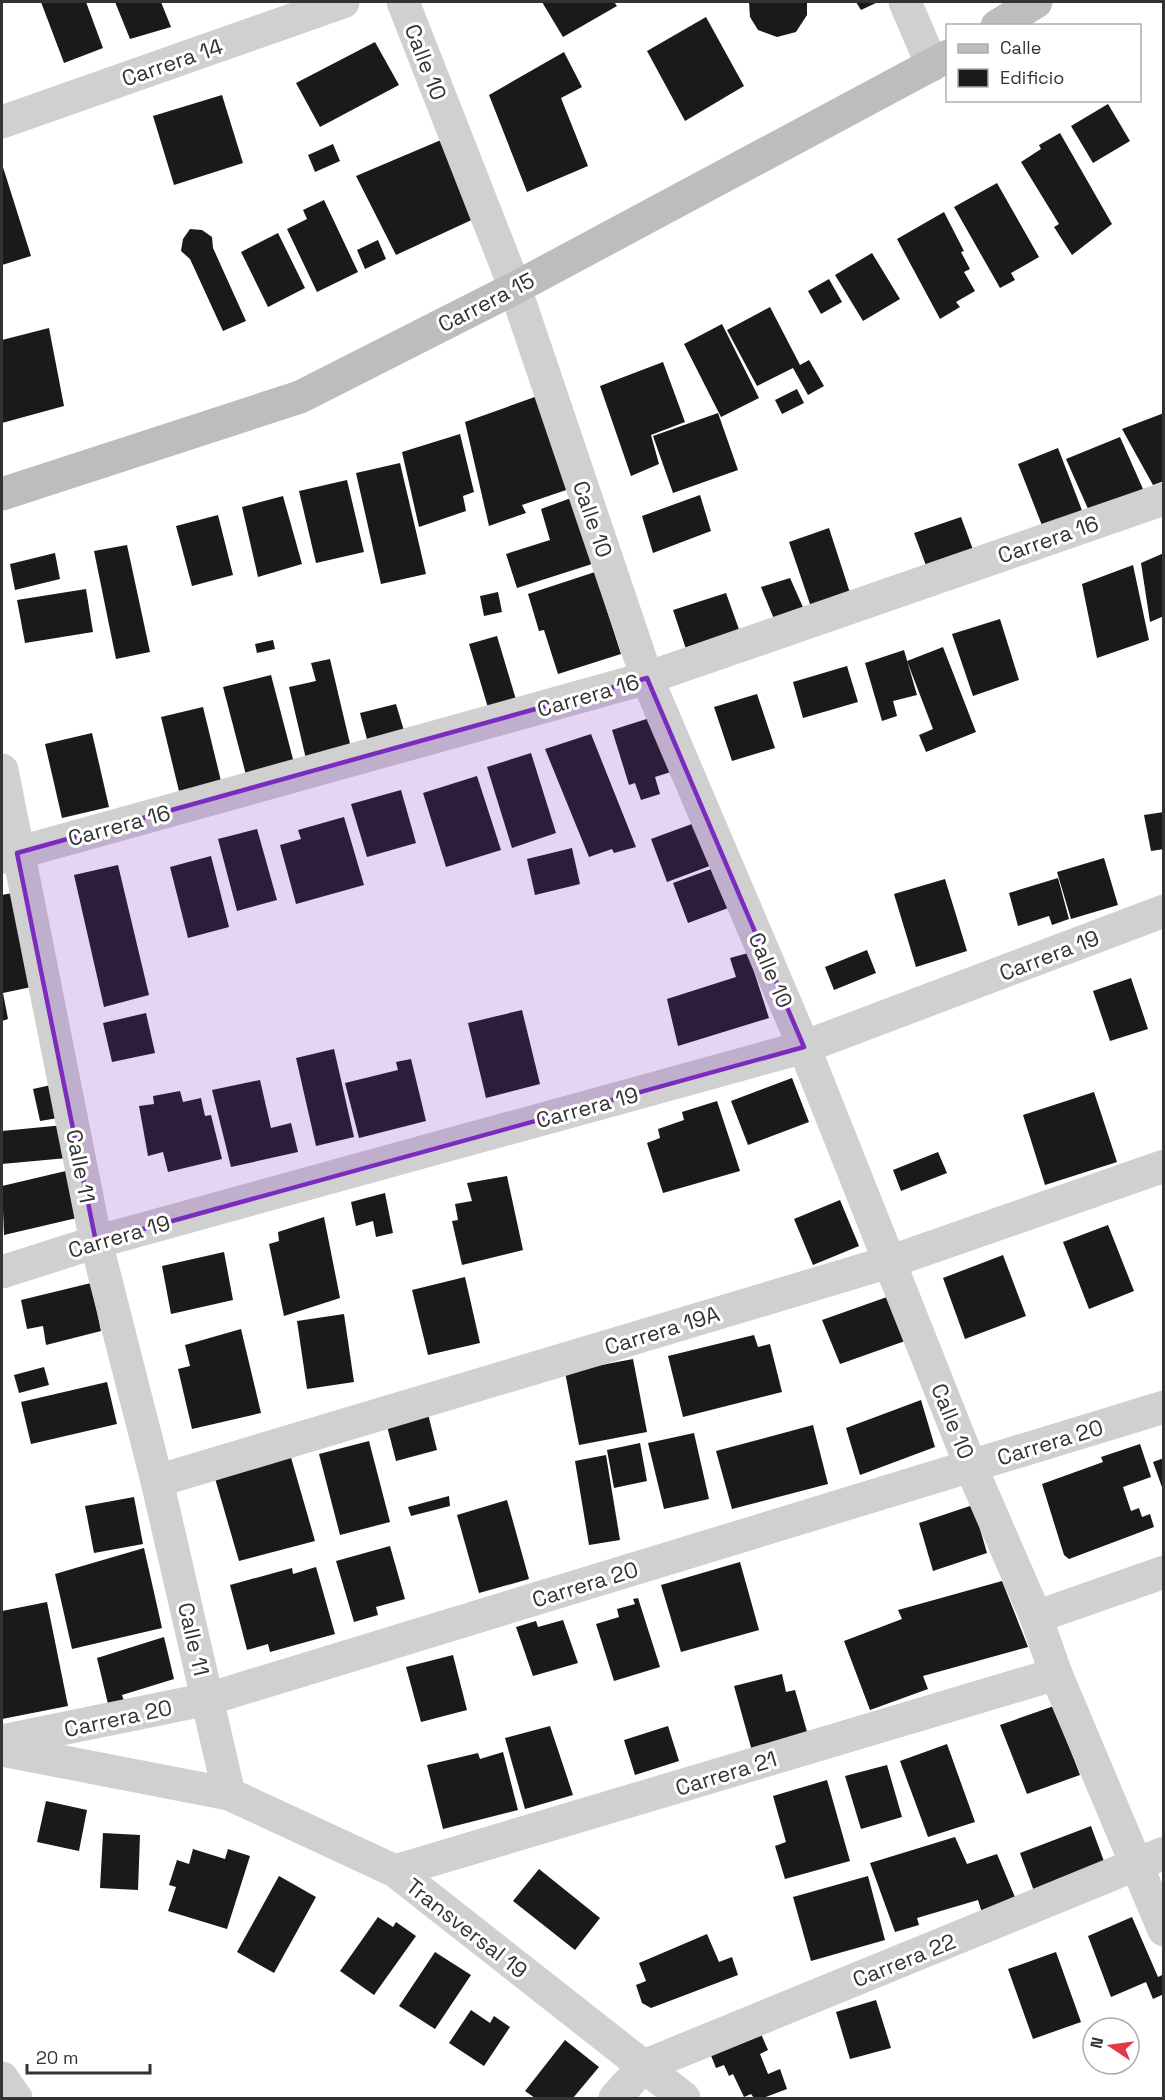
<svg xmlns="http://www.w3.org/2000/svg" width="1165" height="2100" viewBox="0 0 1165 2100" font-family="'Space Grotesk',sans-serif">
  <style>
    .building { fill: #1a1a1a }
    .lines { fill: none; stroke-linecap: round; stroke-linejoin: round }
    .street { stroke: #d0d0d0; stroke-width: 33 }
    .secondary { stroke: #bdbdbd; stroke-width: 33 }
    .marked { fill: #7b2cbf; fill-opacity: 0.2; stroke: #7b2cbf; stroke-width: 4.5; stroke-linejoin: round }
    .labels { text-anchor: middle; stroke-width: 6; stroke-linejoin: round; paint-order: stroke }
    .street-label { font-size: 22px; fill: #333; stroke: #fff }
  </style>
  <rect width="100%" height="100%" fill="#fff"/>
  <g class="building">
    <polygon points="41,2 86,2 103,48 64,63"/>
    <polygon points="115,2 161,2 171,27 130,39"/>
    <polygon points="542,2 614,2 617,6 563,37"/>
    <polygon points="749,2 807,2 807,15 796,32 777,37 758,30 750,17"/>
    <polygon points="856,2 878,2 861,10"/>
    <polygon points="706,17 744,86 685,121 647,51"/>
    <polygon points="375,42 399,85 320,127 296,83"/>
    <polygon points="564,52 582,87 561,98 588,166 527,192 489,95"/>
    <polygon points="222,95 243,163 174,185 153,116"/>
    <polygon points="1108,104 1130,141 1093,163 1071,126"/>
    <polygon points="1060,133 1112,224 1072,255 1054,227 1059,224 1021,162 1041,149 1039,145"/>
    <polygon points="441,140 478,217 396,255 356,176"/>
    <polygon points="333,144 340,161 315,172 308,155"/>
    <polygon points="2,164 31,256 2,265"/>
    <polygon points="997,183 1039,257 1011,273 1015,280 1000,288 954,207"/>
    <polygon points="324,200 358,272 317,292 287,229 307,219 303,210"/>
    <polygon points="944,212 964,251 961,252 970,269 964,272 975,291 956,302 960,307 940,319 897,239"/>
    <polygon points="190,229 202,230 212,237 213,248 246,321 223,331 190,259 181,251 183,239"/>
    <polygon points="278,233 305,288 268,307 241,252"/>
    <polygon points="378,240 386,259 365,269 357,250"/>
    <polygon points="872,253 900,299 863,321 835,275"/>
    <polygon points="829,279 842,302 821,314 808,291"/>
    <polygon points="770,307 800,365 809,360 824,386 808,395 793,368 757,386 727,330"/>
    <polygon points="722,324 759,398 721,417 684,344"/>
    <polygon points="49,328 64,406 2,423 2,340"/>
    <polygon points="663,362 685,422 651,435 659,464 631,476 600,386"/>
    <polygon points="797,389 804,403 782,414 775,400"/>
    <polygon points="546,393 578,486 522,505 526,513 489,526 465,422"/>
    <polygon points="718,413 738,470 673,493 653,436"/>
    <polygon points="1164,413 1164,481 1153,485 1122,429"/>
    <polygon points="460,434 474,492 463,496 466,511 419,527 402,452"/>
    <polygon points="1120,437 1143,489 1089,511 1066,459"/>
    <polygon points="1058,448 1083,513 1043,528 1018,464"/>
    <polygon points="400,463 426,574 381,584 356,473"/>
    <polygon points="347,480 364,552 316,563 299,491"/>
    <polygon points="700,495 711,531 653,553 642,516"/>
    <polygon points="283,496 302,564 258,577 242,507"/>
    <polygon points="571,498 592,564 517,588 506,554 550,540 541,509"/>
    <polygon points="218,515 233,575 192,586 176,526"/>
    <polygon points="961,517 975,555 928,571 914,533"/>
    <polygon points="829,528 851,596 812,610 789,542"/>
    <polygon points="127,545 150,652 116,659 94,551"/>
    <polygon points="55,553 60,579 15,590 10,564"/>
    <polygon points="1164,553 1164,616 1150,622 1141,563"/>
    <polygon points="1133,565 1149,640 1097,658 1082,584"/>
    <polygon points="595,572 621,654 558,674 544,630 539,631 528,594"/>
    <polygon points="790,578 806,614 776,624 761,587"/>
    <polygon points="86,589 93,632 25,643 17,600"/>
    <polygon points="498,592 502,612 484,616 480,596"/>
    <polygon points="726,593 741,635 687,652 673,610"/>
    <polygon points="1000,619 1019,680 973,696 952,634"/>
    <polygon points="497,636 517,703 489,711 469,644"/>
    <polygon points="273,640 275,649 257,653 255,644"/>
    <polygon points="943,647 976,732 926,752 919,735 933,729 907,661"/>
    <polygon points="904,650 917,695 893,701 897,716 882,721 865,663"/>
    <polygon points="330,659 351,748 306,759 289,687 316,681 311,663"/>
    <polygon points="847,666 858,702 803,718 793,682"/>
    <polygon points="271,675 294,763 246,775 223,687"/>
    <polygon points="757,694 775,748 732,761 714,707"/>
    <polygon points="396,704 405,734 368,743 360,713"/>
    <polygon points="203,707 221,781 179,791 161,717"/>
    <polygon points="656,716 674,771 655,777 660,794 641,800 635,783 629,785 612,730"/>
    <polygon points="92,733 109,807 62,818 45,744"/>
    <polygon points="591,734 636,847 614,853 612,849 589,857 545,749"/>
    <polygon points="531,753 556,833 512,848 487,767"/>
    <polygon points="477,776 501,850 446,867 423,793"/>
    <polygon points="401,790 416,843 367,857 351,804"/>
    <polygon points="1164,812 1164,849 1151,851 1144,815"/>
    <polygon points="344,817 364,885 296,904 280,845 301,839 298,830"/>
    <polygon points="700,821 715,864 667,882 651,839"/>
    <polygon points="257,829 277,900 237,911 218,839"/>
    <polygon points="572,848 580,884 535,895 527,859"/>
    <polygon points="211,856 229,927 188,938 170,867"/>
    <polygon points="1104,858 1118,905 1071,919 1057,872"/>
    <polygon points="118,865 149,995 104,1007 74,875"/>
    <polygon points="722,865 736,905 688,923 673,883"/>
    <polygon points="1058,878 1069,919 1052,925 1049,916 1018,926 1009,893"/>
    <polygon points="945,879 967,951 916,967 894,894"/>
    <polygon points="17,892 36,986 3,993 8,1019 2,1021 2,895"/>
    <polygon points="867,950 876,973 834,990 825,967"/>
    <polygon points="748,953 769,1018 678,1046 667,999 736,977 730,958"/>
    <polygon points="1131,978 1148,1029 1110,1041 1093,991"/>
    <polygon points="522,1010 540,1084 486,1098 468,1023"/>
    <polygon points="146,1013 155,1053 112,1062 103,1023"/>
    <polygon points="334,1049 354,1137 316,1146 296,1058"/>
    <polygon points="411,1059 426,1121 359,1138 345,1083 398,1070 396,1062"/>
    <polygon points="792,1078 809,1122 748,1145 731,1101"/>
    <polygon points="260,1080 271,1128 291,1123 298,1152 231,1167 212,1090"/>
    <polygon points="51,1085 58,1118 40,1121 33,1089"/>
    <polygon points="180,1091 183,1102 201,1098 205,1116 211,1115 222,1159 168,1172 163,1152 148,1156 139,1106 154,1104 153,1096"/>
    <polygon points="1094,1092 1117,1162 1045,1185 1023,1115"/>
    <polygon points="717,1101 740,1171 663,1193 647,1143 660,1138 658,1129 684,1120 682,1112"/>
    <polygon points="64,1125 67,1158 2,1164 2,1131"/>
    <polygon points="938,1152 947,1173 901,1191 893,1170"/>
    <polygon points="70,1170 81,1217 4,1235 2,1186"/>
    <polygon points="507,1176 523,1250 462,1265 452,1221 458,1220 455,1204 472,1201 467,1183"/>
    <polygon points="385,1193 393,1233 376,1237 373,1221 356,1226 351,1202"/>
    <polygon points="840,1200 859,1246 813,1265 794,1219"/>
    <polygon points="324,1217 340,1298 284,1316 269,1244 279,1241 278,1232"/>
    <polygon points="1108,1225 1134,1291 1089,1309 1063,1242"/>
    <polygon points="224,1252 233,1300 171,1314 162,1266"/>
    <polygon points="1003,1255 1026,1316 965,1339 943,1278"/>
    <polygon points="465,1277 480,1343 428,1355 412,1290"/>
    <polygon points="91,1283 101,1331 46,1345 43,1326 27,1329 21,1300"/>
    <polygon points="887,1297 905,1341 840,1364 822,1320"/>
    <polygon points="344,1314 354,1382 307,1389 297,1321"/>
    <polygon points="241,1329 261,1413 192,1429 178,1369 190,1366 185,1345"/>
    <polygon points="754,1335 758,1347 770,1344 782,1392 683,1417 668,1356"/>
    <polygon points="633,1359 647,1432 579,1445 565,1372"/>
    <polygon points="44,1367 49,1385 19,1393 14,1375"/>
    <polygon points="107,1382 117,1424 31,1444 21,1402"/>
    <polygon points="921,1400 935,1447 860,1475 846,1428"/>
    <polygon points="428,1414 437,1450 396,1461 387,1426"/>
    <polygon points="813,1425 828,1484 732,1509 716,1451"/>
    <polygon points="694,1433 709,1499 664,1509 648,1443"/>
    <polygon points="369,1441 390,1522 340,1535 319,1454"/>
    <polygon points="640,1443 647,1481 614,1488 607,1450"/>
    <polygon points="1140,1444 1151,1477 1123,1487 1131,1511 1139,1508 1142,1517 1150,1514 1154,1527 1069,1559 1064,1555 1042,1484 1103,1462 1101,1457"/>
    <polygon points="290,1454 315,1541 239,1561 214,1475"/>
    <polygon points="606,1455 620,1540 589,1545 575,1461"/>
    <polygon points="1164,1458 1164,1490 1163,1490 1153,1462"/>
    <polygon points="449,1496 450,1506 411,1516 408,1507"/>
    <polygon points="134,1497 143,1544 94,1553 85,1506"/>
    <polygon points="507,1500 529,1579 479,1593 457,1515"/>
    <polygon points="973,1505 987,1553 933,1571 919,1523"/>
    <polygon points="390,1546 405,1599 376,1607 378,1615 354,1622 336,1561"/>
    <polygon points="144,1548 162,1628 72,1649 55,1574"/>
    <polygon points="740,1562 759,1630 681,1652 661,1585"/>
    <polygon points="316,1567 335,1634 270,1652 268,1644 247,1650 230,1585 292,1568 293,1574"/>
    <polygon points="1002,1581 1028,1647 923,1676 928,1689 870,1710 844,1641 902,1619 898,1610"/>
    <polygon points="638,1598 660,1667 614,1681 596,1624 619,1617 617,1609 635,1604 633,1599"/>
    <polygon points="47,1602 68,1706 2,1719 2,1611"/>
    <polygon points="563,1620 578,1663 533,1676 516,1627 536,1621 538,1627"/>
    <polygon points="164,1637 174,1679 122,1695 124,1701 108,1704 97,1658"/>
    <polygon points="453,1655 467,1710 421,1722 406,1667"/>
    <polygon points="782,1674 786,1692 795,1690 808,1735 752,1751 734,1686"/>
    <polygon points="1054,1706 1080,1775 1027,1794 1000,1725"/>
    <polygon points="550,1726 573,1795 525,1809 505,1738"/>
    <polygon points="668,1726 679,1761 635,1775 624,1740"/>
    <polygon points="947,1744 975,1822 928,1837 900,1761"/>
    <polygon points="503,1752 518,1810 443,1829 427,1765 478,1753 480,1759"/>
    <polygon points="887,1765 902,1817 861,1829 845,1776"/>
    <polygon points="827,1780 850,1861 785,1879 775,1846 786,1842 773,1796"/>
    <polygon points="46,1801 87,1810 79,1851 37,1842"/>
    <polygon points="1091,1826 1108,1872 1037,1899 1020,1853"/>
    <polygon points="103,1833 140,1835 138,1890 100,1888"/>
    <polygon points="955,1837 967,1864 997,1854 1017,1902 982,1913 978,1900 917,1918 919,1925 895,1932 870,1863"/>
    <polygon points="193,1849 225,1859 228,1849 250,1856 227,1929 168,1911 176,1887 169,1885 177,1860 189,1864"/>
    <polygon points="539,1869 600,1918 575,1950 513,1901"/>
    <polygon points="279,1876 316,1897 274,1973 237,1952"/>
    <polygon points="868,1876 885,1940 811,1961 793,1897"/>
    <polygon points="378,1917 393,1927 396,1922 416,1936 374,1995 340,1971"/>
    <polygon points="1132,1917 1158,1977 1164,1974 1164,1994 1153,1999 1146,1982 1111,1997 1088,1936"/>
    <polygon points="707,1934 719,1962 732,1957 738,1975 651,2008 642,2003 636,1985 646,1981 639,1963"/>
    <polygon points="435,1952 471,1975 435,2029 399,2006"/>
    <polygon points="1056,1952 1081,2022 1033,2039 1008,1969"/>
    <polygon points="876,2000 891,2048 850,2059 836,2012"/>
    <polygon points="471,2010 490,2023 494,2016 510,2027 484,2066 449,2043"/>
    <polygon points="758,2027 768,2050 760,2054 768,2074 780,2069 787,2089 763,2098 754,2098 751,2094 744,2097 733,2074 729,2076 724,2065 716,2068 708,2048"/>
    <polygon points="565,2040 599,2067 573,2098 535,2098 525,2091"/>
  </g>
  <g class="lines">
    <g class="street">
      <polyline points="403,2 515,288 647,678 804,1047 971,1467 1036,1617 1056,1674 1164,1930"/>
      <polyline points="905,2 932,65"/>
      <polyline points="2,122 343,2"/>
      <polyline points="2,770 96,1242 157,1481 229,1794"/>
      <polyline points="2,857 647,678 1164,499"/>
      <polyline points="2,1272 96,1242 804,1047 1164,911"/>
      <polyline points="157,1481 889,1262 1164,1166"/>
      <polyline points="1036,1617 1164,1572"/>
      <polyline points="2,1741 208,1699 1164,1407"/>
      <polyline points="2,1750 229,1794 395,1871 684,2098"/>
      <polyline points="395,1871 1056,1674"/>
      <polyline points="2,2078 16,2098"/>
      <polyline points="615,2098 644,2066 1164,1853"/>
    </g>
    <g class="secondary">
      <polyline points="997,26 1036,2"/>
      <polyline points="2,494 300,397 515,288 948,56"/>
    </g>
  </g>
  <path class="marked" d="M647,678L804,1047L96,1242L17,853Z"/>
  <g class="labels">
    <g class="street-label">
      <text transform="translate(172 62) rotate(-19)" y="8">Carrera 14</text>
      <text transform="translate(426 62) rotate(69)" y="8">Calle 10</text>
      <text transform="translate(486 302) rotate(-27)" y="8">Carrera 15</text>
      <text transform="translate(593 519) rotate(71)" y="8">Calle 10</text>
      <text transform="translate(1048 539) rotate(-19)" y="8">Carrera 16</text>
      <text transform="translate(588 695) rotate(-16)" y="8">Carrera 16</text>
      <text transform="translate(119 825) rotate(-15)" y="8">Carrera 16</text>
      <text transform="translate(1049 955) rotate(-21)" y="8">Carrera 19</text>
      <text transform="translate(771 970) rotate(67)" y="8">Calle 10</text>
      <text transform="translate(587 1107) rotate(-15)" y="8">Carrera 19</text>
      <text transform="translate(81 1166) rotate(79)" y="8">Calle 11</text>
      <text transform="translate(119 1236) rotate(-16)" y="8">Carrera 19</text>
      <text transform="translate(662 1330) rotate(-17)" y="8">Carrera 19A</text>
      <text transform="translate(953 1421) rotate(68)" y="8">Calle 10</text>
      <text transform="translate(1050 1442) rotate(-17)" y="8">Carrera 20</text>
      <text transform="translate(585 1584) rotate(-17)" y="8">Carrera 20</text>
      <text transform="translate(194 1639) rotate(77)" y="8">Calle 11</text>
      <text transform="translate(118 1718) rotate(-12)" y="8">Carrera 20</text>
      <text transform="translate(726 1773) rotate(-17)" y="8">Carrera 21</text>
      <text transform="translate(467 1928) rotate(38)" y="8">Transversal 19</text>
      <text transform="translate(904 1960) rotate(-22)" y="8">Carrera 22</text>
    </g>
  </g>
  <rect width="1165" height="2100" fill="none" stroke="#333333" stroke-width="6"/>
  <rect x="946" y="24" width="195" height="78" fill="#ffffff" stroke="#adadad" stroke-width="1.5"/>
  <rect x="958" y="44" width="30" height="9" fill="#bdbdbd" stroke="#adadad" stroke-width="1.5"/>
  <text x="1000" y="54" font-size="18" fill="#333333">Calle</text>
  <rect x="958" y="69" width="30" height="18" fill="#1a1a1a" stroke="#adadad" stroke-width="1.5"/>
  <text x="1000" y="84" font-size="18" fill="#333333">Edificio</text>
  <g transform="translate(1111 2046) rotate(283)"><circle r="28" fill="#ffffff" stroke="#adadad" stroke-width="1.5"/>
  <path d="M0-4.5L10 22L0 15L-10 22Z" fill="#e63946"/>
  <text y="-9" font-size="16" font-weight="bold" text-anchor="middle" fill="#333333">N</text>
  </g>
  <path d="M27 2064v9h123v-9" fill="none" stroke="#333333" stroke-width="3"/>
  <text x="36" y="2064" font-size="18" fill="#333333" stroke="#ffffff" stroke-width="4.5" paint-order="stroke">20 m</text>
</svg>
